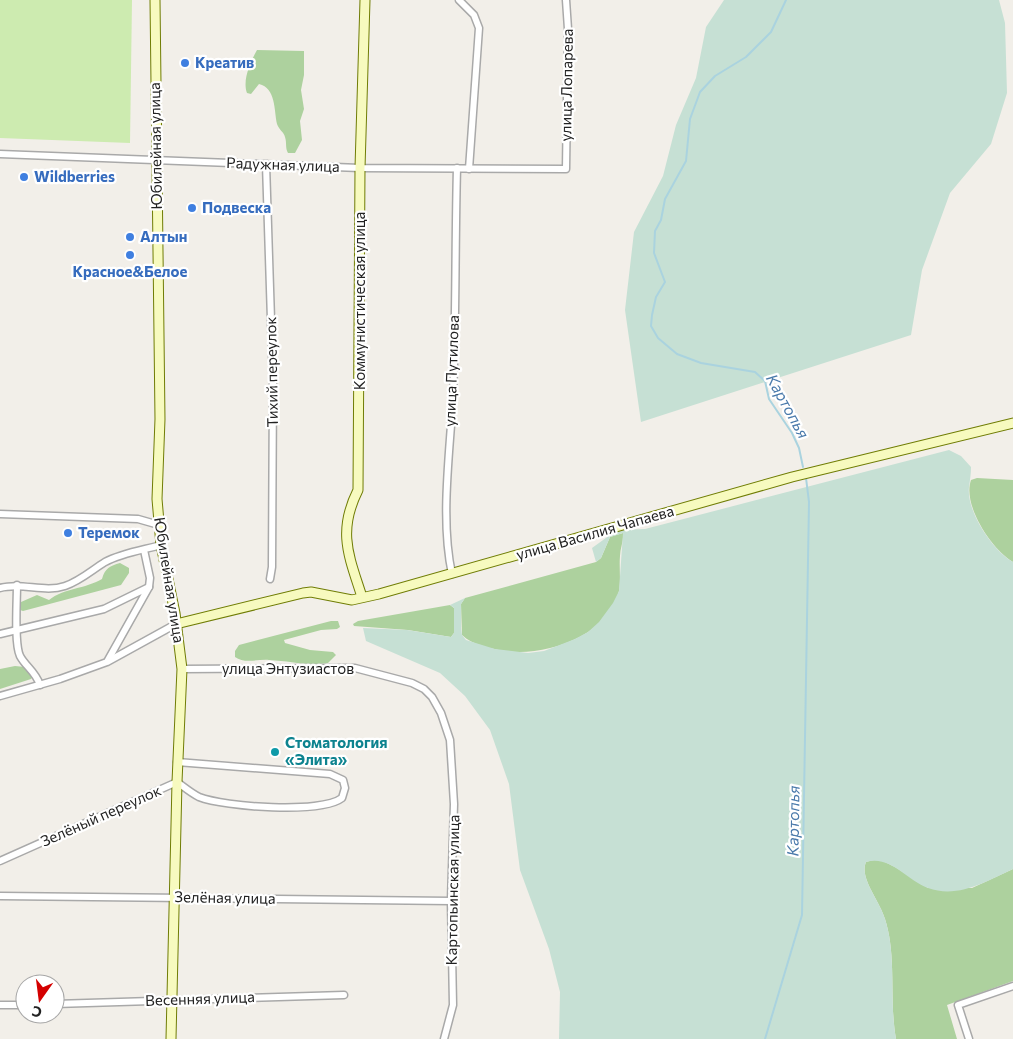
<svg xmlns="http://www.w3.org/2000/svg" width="1013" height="1039" viewBox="0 0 1013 1039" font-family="Commissioner,sans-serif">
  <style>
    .grass { fill: #cdebb0 }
    .forest { fill: #add19e }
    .wetland { fill: #c6e0d4 }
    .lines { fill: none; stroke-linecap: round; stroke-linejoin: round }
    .stream { stroke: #aad3df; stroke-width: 2 }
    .street-casing { stroke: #a9a9a9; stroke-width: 9 }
    .secondary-casing { stroke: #707d05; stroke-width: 11 }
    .street { stroke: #fff; stroke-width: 6 }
    .secondary { stroke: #f7fabf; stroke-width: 9 }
    .shop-dot { fill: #3f7fe0; stroke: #fff; stroke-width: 2 }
    .culture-dot { fill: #0f9aa8; stroke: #fff; stroke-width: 2 }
    .labels { text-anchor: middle; stroke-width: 4.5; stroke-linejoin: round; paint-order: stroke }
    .shop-label { font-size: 15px; font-weight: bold; fill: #366cbe; stroke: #fff; text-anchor: start }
    .street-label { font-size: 15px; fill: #222; stroke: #fff }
    .culture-label { font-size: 15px; font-weight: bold; fill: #0d838f; stroke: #fff; text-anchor: start }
    .water-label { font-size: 16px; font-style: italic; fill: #4a7aab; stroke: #fff }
  </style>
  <rect width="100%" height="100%" fill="#f2efe9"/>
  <polygon class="grass" points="0,0 132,0 130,143 0,138"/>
  <g class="forest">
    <path d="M257,50L304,51V75L301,90L304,109L300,121L302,140L295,153H288C285,148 287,143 285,137C284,132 279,130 277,124C274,110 276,88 259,84L251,94L247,93C242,80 251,61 257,50Z"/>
    <path d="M977,478L1013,480V562C992,550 962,505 971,480Z"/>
    <path d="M623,533C624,541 620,548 620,556C619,567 621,580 619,591C609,636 545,657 505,651C492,649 472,645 462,635L461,604L465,598L596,562L601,558L610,537Z"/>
    <path d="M120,563L129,568V573L121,585L23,611L20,610L21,602L37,595L49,600C64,588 85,589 102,579C105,568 110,566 120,563Z"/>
    <polygon points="450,605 454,608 454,633 451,637 408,630 354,626 353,624 358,621"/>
    <path d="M331,621H338L340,627L337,629L321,630L284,640L285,643L310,650L333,652L336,655L328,663C305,666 291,661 269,660C258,659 244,664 235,657V651L239,645Z"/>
    <polygon points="15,666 25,667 33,676 31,679 0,689 0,669"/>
    <path d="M873,860H881L895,867L928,888H972L1013,869V981L947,1005L957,1039H896C889,1000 897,956 885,919C880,901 859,878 866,862Z"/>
  </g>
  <g class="wetland">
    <polygon points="724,0 999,0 1005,23 1007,93 991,144 950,193 922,270 911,335 641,422 625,310 634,232 663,176 676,125 696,78 706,27"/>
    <path d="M949,450L961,456L971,467C971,474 970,480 969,487C966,511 993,551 1013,562V869C987,881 958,899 928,888C906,880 891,855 866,862C859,878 880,901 885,919C897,956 889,1000 896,1039H559L560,992L549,949L520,870L509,784L490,730L465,696L440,673L366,641L363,628L407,630L451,637L454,633V608L450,605L465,598L461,604V628L462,635L466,640L495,649L528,653L544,651L575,639L588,632L599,622L613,603L619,591L623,533L610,537L601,558L596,562L592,548L617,530L645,529Z"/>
  </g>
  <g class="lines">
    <g class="stream">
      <polyline points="786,0 771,32 746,57 715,76 700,92 690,119 686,161 665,199 661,220 655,231 654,253 665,282 656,297 652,315 651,326 658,338 677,354 701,363 755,372 765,381 769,399 792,433 799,448 803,467"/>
      <polyline points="765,1039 802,915 809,502 806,478"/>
    </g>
    <defs>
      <g id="street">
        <polyline points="459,0 474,15 479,28 469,169"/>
        <polyline points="0,154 360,168 566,169 568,29 566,0"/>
        <polyline points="266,164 273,382 272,567 270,579"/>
        <polyline points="0,514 138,519 159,525"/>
        <path d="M452,574C440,519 450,452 453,396C456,320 455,244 457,168"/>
        <path d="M17,585C17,602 14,643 20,656C26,667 35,671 40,685"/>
        <path d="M0,588C22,582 44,593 65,586C80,581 92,570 105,562C122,553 143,550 161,545"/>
        <polyline points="0,634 104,609 149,587"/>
        <polyline points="108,660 149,587 150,578 144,550"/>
        <polyline points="182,669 355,668 412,683 424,689 432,697 441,713 450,740 454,804 451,901 453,1005 444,1039"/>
        <polyline points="0,696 60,679 107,662 176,624"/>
        <path d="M0,861L177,782C184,787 191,793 199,797C225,807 321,814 342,798L345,788L343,780L330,774L177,762"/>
        <polyline points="0,896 451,901"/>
        <polyline points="55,1004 344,995"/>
        <polyline points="0,1005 25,1005"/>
        <polyline points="969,1039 958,1005 1013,986"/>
      </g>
      <g id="secondary">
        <polyline points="155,0 160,419 157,499 161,545 175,613 182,669 177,782 171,1039"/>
        <path d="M362,597C349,556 337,532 358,490L360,168L365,0"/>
        <polyline points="176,624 303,593 311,592 352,600 379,594 792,477 1013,423"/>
      </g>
    </defs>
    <use href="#street" class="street-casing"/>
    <use href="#secondary" class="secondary-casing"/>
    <use href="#street" class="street"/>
    <use href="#secondary" class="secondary"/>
  </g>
  <g class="shop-dot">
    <circle cx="185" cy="63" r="5"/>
    <circle cx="24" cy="177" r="5"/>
    <circle cx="192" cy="208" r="5"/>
    <circle cx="130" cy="237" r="5"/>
    <circle cx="130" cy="255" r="5"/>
    <circle cx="68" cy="533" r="5"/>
  </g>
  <circle class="culture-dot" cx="275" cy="752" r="5"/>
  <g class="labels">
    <g class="shop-label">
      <text x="195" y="68">Креатив</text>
      <text x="34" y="182">Wildberries</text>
      <text x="202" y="213">Подвеска</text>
      <text x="140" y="242">Алтын</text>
      <text x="130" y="277" text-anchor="middle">Красное&amp;Белое</text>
      <text x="78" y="538">Теремок</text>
    </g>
    <g class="street-label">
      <text transform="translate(567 85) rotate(-89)" y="5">улица Лопарева</text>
      <text transform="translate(156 146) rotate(-91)" y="5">Юбилейная улица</text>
      <text transform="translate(283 165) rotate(2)" y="5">Радужная улица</text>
      <text transform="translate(360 301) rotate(-90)" y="5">Коммунистическая улица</text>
      <text transform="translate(452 371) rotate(-88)" y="5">улица Путилова</text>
      <text transform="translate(272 372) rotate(-91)" y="5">Тихий переулок</text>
      <text transform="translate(595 533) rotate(-16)" y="5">улица Василия Чапаева</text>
      <text transform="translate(169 580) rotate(81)" y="5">Юбилейная улица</text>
      <text x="288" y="674">улица Энтузиастов</text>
      <text transform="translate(101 816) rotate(-24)" y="5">Зелёный переулок</text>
      <text transform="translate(453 890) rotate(-89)" y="5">Картопьинская улица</text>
      <text transform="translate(225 898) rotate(1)" y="5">Зелёная улица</text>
      <text transform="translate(200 999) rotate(-2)" y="5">Весенняя улица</text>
    </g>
    <g class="culture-label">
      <text x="285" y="748">Стоматология<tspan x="285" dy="17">«Элита»</tspan></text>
    </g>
    <g class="water-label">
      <text transform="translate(788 406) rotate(61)" y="6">Картопья</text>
      <text transform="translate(793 821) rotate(-89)" y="6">Картопья</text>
    </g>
  </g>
  <g transform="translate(40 999) rotate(194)"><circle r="24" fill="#ffffff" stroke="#a7a7a7"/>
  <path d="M0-4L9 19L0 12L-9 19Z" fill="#d40000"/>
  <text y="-8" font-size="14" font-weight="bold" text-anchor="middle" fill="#222222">С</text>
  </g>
</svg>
